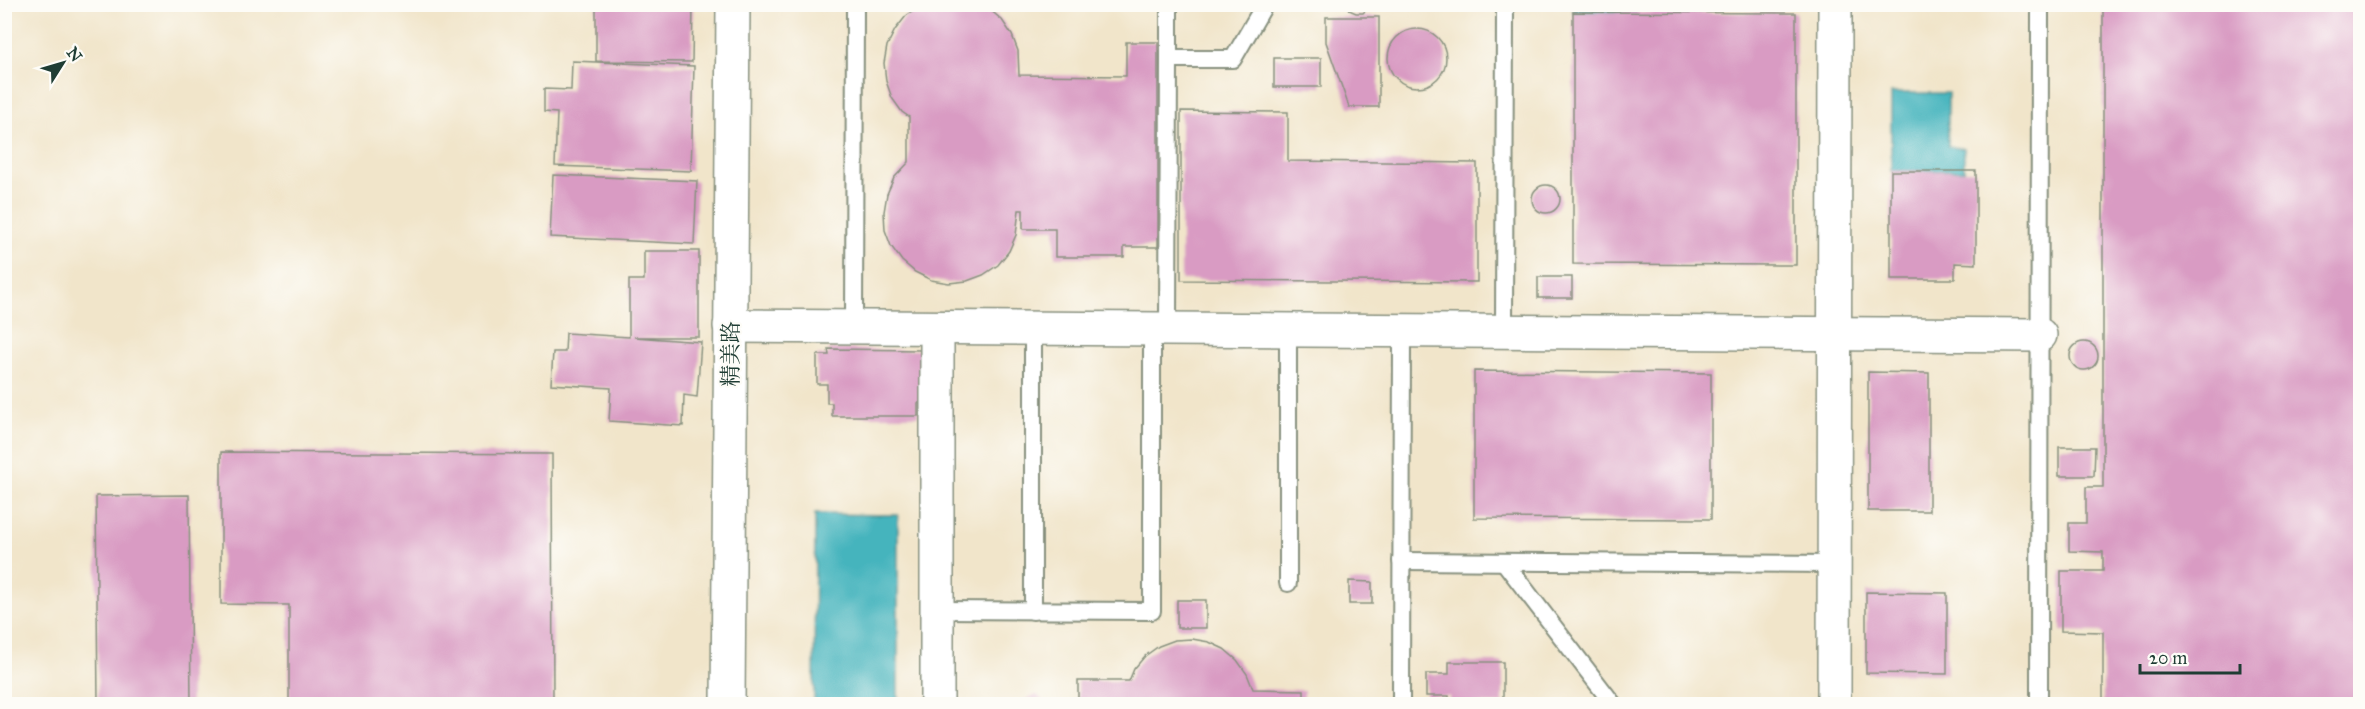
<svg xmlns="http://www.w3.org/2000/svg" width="2365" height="709" viewBox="0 0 2365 709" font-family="'IM FELL Great Primer','Noto Serif TC',serif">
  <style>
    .water { fill: #45b4bd; stroke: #327878; stroke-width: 1.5 }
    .building { fill: #d99bc3 }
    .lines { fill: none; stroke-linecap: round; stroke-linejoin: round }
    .lane-casing { stroke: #88917f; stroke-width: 20 }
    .street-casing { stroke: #88917f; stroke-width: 36 }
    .secondary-casing { stroke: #88917f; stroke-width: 36 }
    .lane { stroke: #fff; stroke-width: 16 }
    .street { stroke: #fff; stroke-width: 33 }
    .secondary { stroke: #fff; stroke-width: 33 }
    .labels { text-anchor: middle; stroke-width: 4.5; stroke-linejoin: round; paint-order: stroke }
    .street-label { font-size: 22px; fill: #1f3d34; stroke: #fdfcf7 }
  </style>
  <rect width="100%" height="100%" fill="#fdfcf7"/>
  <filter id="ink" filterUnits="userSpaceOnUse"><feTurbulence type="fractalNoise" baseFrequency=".0167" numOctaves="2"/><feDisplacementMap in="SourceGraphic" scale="12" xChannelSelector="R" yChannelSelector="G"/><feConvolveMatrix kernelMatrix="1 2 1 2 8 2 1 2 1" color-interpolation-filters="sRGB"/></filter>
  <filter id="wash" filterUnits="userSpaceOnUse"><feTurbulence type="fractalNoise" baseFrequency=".008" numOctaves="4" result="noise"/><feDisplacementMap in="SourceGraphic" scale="24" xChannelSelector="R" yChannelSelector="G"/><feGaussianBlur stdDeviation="1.35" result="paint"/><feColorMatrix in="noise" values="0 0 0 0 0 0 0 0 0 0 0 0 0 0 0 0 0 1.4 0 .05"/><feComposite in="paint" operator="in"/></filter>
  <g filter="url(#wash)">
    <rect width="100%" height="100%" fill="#f1e5ca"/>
    <g class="water">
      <polygon points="1574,5 1636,5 1636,12 1573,12"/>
      <polygon points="1891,93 1948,93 1948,147 1964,148 1964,171 1891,171"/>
      <polygon points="815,514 898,515 898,704 814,704"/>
    </g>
    <g id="blocks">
      <g class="building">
        <polygon points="596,4 693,4 692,62 596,61"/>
        <polygon points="924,4 979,4 989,9 1002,20 1012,35 1018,51 1019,75 1126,76 1126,42 1158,42 1158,247 1124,247 1124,257 1055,257 1055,229 1023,229 1023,210 1019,210 1016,235 1009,251 998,265 983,275 967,281 949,283 931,280 915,272 902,261 891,246 885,230 884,212 887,194 894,178 909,162 909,117 902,112 892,98 886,81 884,63 887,46 895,30 906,16"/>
        <polygon points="1346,4 1372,4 1363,13 1356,13 1349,10"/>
        <polygon points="2103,4 2360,4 2360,704 2103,704 2103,632 2061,631 2061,571 2103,571 2103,552 2069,551 2069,523 2086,523 2086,487 2103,487"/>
        <polygon points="1573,12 1796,13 1796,265 1573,264"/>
        <polygon points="1326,17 1379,17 1379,107 1349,107 1326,42"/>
        <circle cx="1417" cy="58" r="29"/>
        <rect x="1274" y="58" width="47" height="29"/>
        <polygon points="572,61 694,66 691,171 555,166 557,113 544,112 544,89 571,90"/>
        <polygon points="1181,111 1288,112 1288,161 1477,163 1477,282 1181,280"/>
        <polygon points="1891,171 1976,171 1976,264 1955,263 1955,279 1891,279"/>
        <polygon points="553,175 697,181 694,244 550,237"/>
        <circle cx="1546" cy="199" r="14"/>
        <polygon points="644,251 699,251 699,337 634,337 701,342 697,397 684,395 683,426 609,421 611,388 551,384 553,352 565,352 566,333 629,337 629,280 644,280"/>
        <rect x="1538" y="277" width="34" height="21"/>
        <circle cx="2084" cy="356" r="14"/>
        <polygon points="828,349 922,350 922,403 918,403 918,416 832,416 832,403 827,403 827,384 817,384 817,355 829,355"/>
        <polygon points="1474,371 1711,373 1711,519 1474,518"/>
        <polygon points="1868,372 1929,373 1929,511 1868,511"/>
        <polygon points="2059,447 2095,447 2094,476 2059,476"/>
        <polygon points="221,452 552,454 553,704 289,704 289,605 221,604"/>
        <polygon points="189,495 191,704 98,704 96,496"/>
        <polygon points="1349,581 1372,582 1372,604 1349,604"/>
        <polygon points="1866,592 1947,593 1947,674 1866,673"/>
        <rect x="1177" y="600" width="29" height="28"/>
        <polygon points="1192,639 1209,642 1224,649 1237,660 1247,674 1253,689 1304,690 1304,704 1078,704 1078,681 1129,681 1134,669 1145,656 1159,646 1175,640"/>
        <polygon points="1449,662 1503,662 1503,704 1449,704 1449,696 1426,696 1426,674 1449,674"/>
        <polygon points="1037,695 1046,704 1023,704 1026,699"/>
      </g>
    </g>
  </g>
  <g filter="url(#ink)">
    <use href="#blocks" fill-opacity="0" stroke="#88917f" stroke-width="1.5"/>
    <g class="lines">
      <defs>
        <g id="lane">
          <polyline points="1169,4 1169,59 1233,59 1262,9 1262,4"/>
          <polyline points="854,327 855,4"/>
          <polyline points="1168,329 1169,59"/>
          <polyline points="1504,332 1505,4"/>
          <polyline points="1401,561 1834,564"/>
          <polyline points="1504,562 1613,704"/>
          <polyline points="1288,583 1288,330"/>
          <polyline points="937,610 1152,611 1152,329"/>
          <polyline points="1033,611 1033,328"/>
          <polyline points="1401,704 1402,331"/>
          <polyline points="2039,704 2040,4"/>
        </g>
        <g id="street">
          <polyline points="730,326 2040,335"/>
          <polyline points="937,704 937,328"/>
          <polyline points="1834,704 1835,4"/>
        </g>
        <polyline id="secondary" points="728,704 733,4"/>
      </defs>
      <use href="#lane" class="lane-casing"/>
      <use href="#street" class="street-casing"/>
      <use href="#secondary" class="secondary-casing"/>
      <use href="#lane" class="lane"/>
      <use href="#street" class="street"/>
      <use href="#secondary" class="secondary"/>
    </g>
  </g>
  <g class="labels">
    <g class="street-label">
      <text transform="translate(730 354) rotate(-90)" y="8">精美路</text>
    </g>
  </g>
  <rect width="2365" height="709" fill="none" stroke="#fdfcf7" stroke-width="24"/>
  <g transform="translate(63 63) rotate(53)" stroke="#fdfcf7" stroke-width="4.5" paint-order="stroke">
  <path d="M0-4.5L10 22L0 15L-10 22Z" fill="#1f3d34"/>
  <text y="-9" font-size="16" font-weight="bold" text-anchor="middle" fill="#1f3d34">N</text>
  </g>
  <path d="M2140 664v9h100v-9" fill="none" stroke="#1f3d34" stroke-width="3"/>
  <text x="2149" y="664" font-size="18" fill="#1f3d34" stroke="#fdfcf7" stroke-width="4.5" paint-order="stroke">20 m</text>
</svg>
